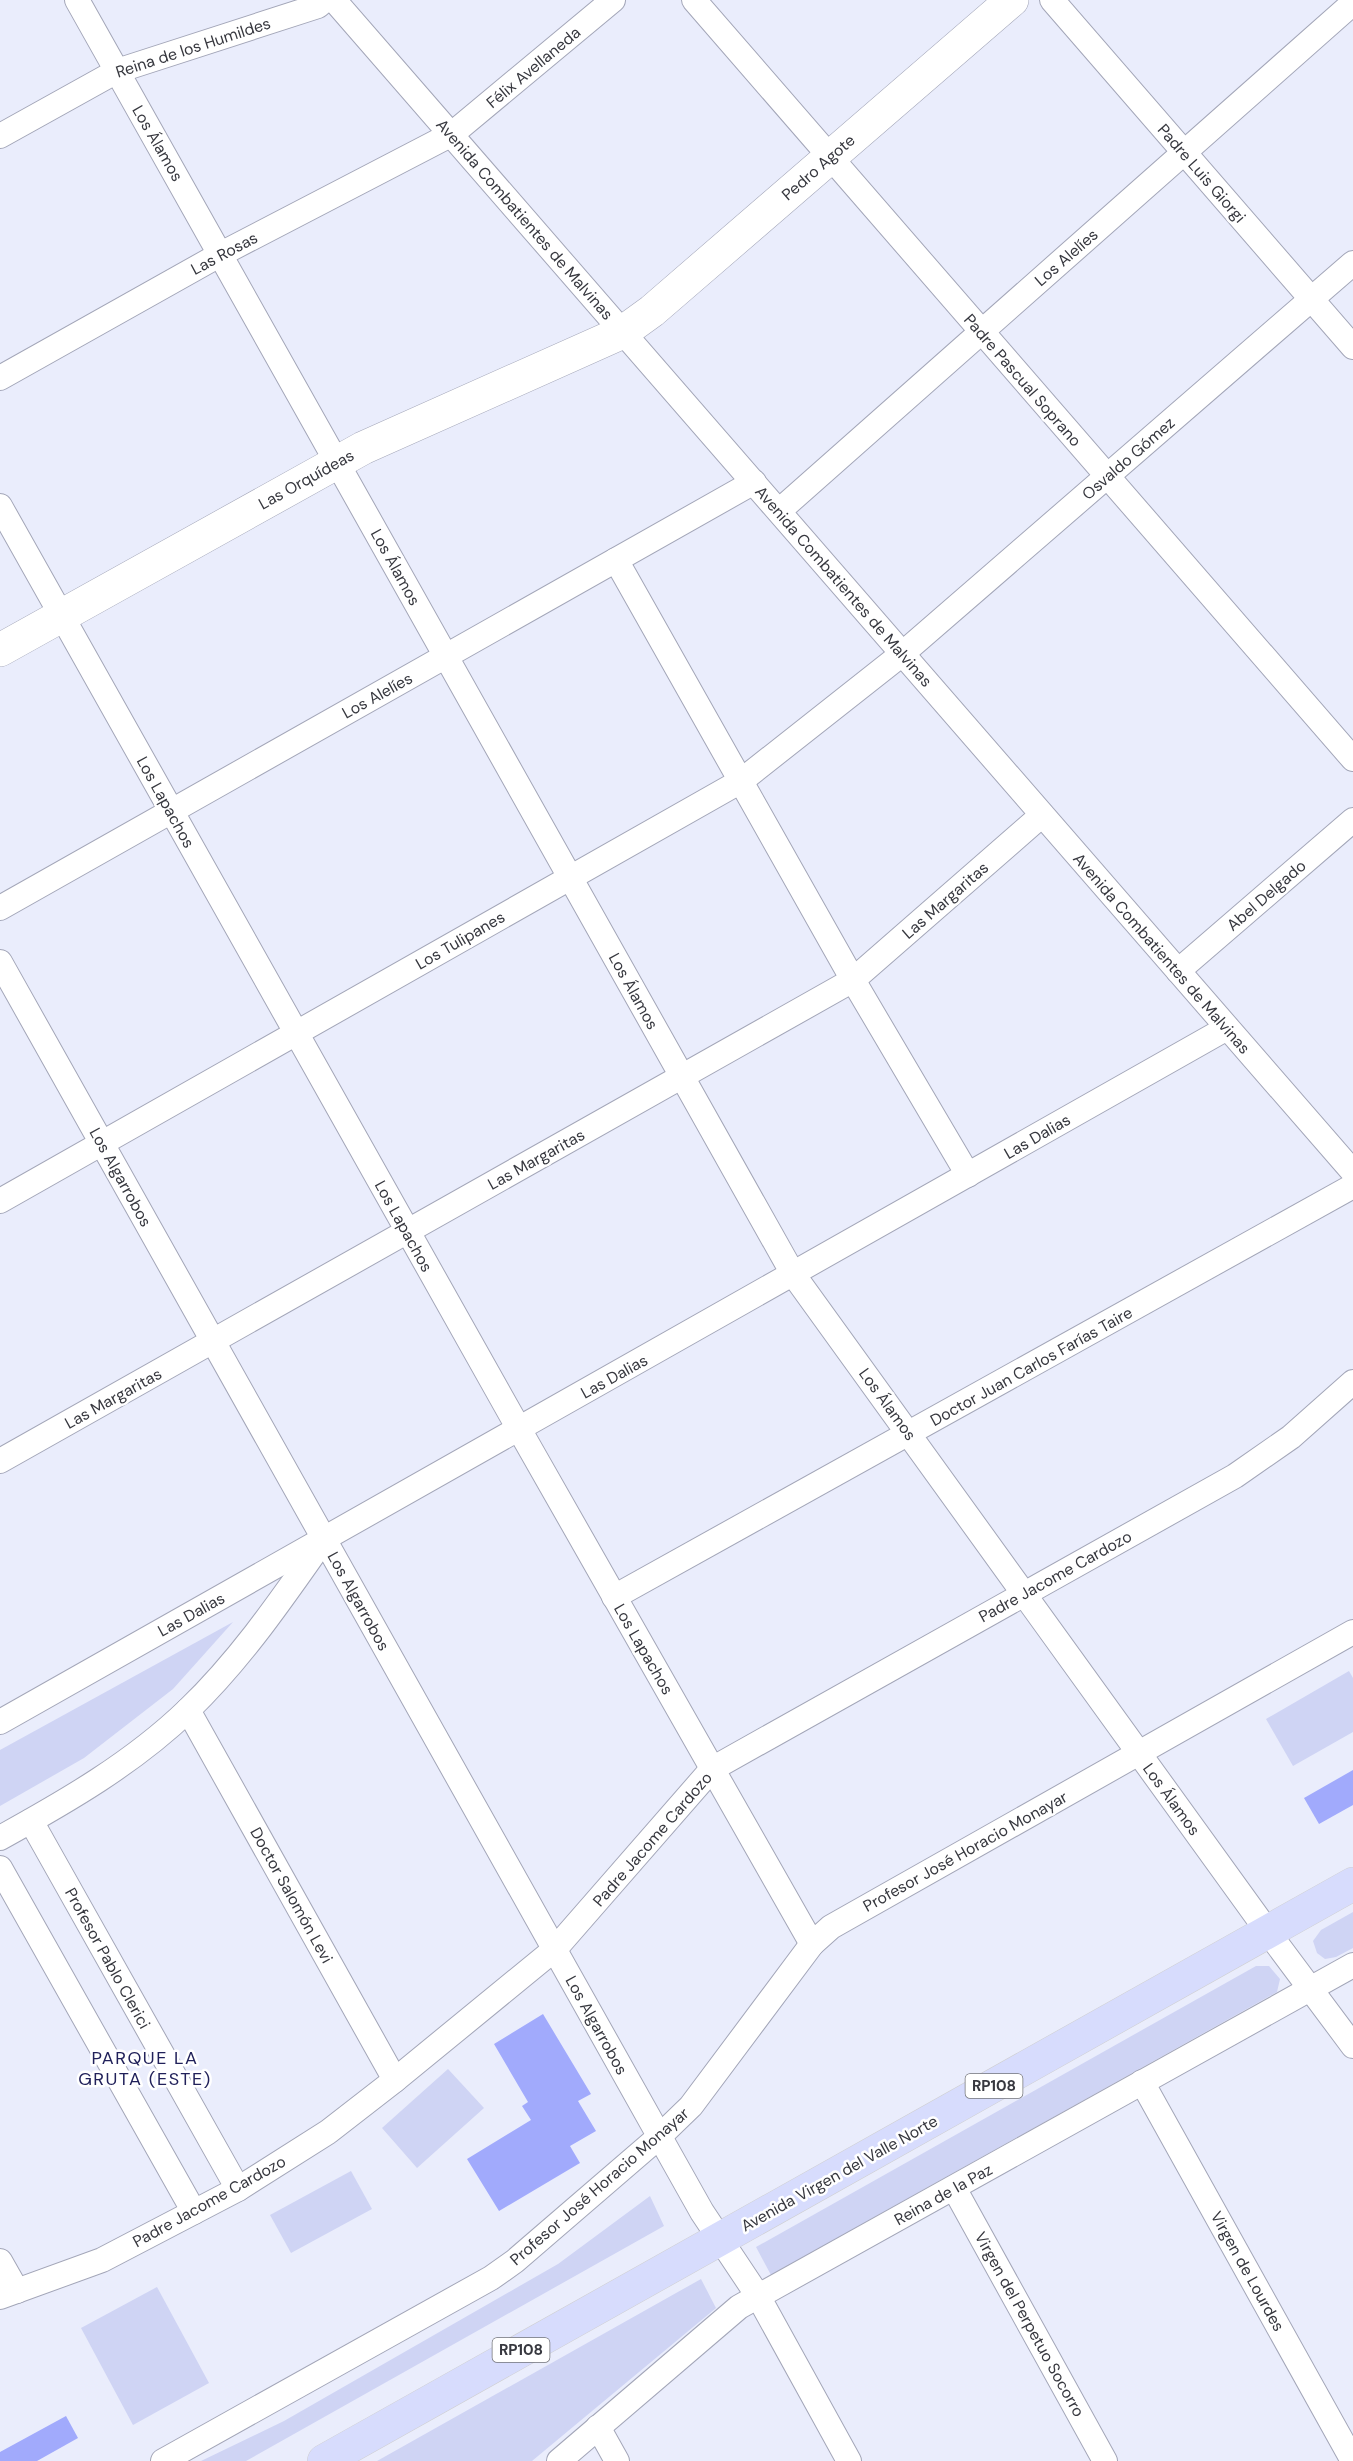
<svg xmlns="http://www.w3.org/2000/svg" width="1353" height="2461" viewBox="0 0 1353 2461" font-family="'DM Sans',sans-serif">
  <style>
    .green { fill: #cfd4f4 }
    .building { fill: #a1aafc }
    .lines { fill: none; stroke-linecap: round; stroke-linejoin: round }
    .street-casing { stroke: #a3a6b8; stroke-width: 26 }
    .secondary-casing { stroke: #a3a6b8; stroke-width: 34 }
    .primary-casing { stroke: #cfcfd1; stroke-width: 34 }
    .street { stroke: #fff; stroke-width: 24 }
    .secondary { stroke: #fff; stroke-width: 33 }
    .primary { stroke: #d7dcfd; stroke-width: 33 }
    .labels { text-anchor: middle; stroke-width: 5; stroke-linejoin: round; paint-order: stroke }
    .shield { fill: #fff; stroke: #737479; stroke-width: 1.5 }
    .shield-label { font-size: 15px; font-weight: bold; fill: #37383f }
    .street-label { font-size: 16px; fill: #37383f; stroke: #fff }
    .neighbourhood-label { font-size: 18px; letter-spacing: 1.5px; fill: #21215a; stroke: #fff }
  </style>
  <rect width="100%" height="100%" fill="#eaedfc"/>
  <g class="green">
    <polygon points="233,1622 173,1689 84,1758 0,1806 0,1750"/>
    <polygon points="1349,1671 1353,1678 1353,1732 1293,1766 1266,1719"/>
    <polygon points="1353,1912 1353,1948 1336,1957 1325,1959 1317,1953 1313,1941 1321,1930"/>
    <polygon points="1256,1966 1269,1966 1280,1979 1277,1992 771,2275 756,2247"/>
    <polygon points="448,2069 484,2108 417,2168 382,2128"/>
    <polygon points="351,2171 372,2209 291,2253 270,2215"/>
    <polygon points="650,2196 664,2226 246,2461 201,2461 284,2421 558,2264"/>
    <polygon points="701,2279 716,2308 532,2461 377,2461"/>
    <polygon points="157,2287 209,2383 133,2425 81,2328"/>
  </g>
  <g class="building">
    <polygon points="1353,1770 1353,1805 1319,1824 1304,1798"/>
    <polygon points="543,2014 591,2094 578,2101 596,2131 570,2146 580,2163 499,2211 467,2159 531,2120 522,2106 528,2102 494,2044"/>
    <polygon points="66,2416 78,2438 37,2461 0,2461 0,2452"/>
  </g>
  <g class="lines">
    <defs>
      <g id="street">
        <polyline points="77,0 793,1274 1268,1932 1353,2046"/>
        <polyline points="334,0 1353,1172"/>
        <polyline points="694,0 1353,759"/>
        <polyline points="1052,0 1353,347"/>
        <polyline points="0,136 117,71 318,6 325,0"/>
        <polyline points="0,378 221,254 452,134 613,0"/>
        <polyline points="0,506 519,1429 812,1944"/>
        <polyline points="779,511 1353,3"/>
        <polyline points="616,560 853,980 968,1175"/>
        <polyline points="0,908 754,482"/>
        <polyline points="0,962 702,2212 758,2296 849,2461"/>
        <polyline points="1178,971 1353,820"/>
        <polyline points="0,1201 741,781 902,654 1353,263"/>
        <polyline points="0,1461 853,980 1042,815"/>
        <polyline points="614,1597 1353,1186"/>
        <polyline points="188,1710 395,2080"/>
        <polyline points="0,1722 1227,1028"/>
        <polyline points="31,1821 238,2189"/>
        <path d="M0,1838C67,1801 133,1763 188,1710C239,1661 279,1603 319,1546"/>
        <polyline points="0,1868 194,2212"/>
        <polyline points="1142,2082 1353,2461"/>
        <polyline points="954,2188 1105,2461"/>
        <polyline points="0,2261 17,2291"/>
        <polyline points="0,2297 102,2260 238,2189 328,2132 395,2080 555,1949 712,1769 1235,1476 1291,1437 1353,1382"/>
        <polyline points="598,2427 617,2461"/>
        <polyline points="163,2461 491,2278 515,2261 660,2136 691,2106 812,1944 831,1927 1353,1632"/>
        <polyline points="559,2461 739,2307 1353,1965"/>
      </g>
      <polyline id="secondary" points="0,650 363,448 623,332 652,311 1012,0"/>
      <polyline id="primary" points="324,2461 1353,1884"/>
    </defs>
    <use href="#street" class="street-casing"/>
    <use href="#secondary" class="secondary-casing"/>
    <use href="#primary" class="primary-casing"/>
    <use href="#street" class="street"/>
    <use href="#secondary" class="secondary"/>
    <use href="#primary" class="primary"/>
  </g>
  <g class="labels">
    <g class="shield">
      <rect x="965.5" y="2074" width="57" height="24" rx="4.5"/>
      <rect x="492.5" y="2338" width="57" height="24" rx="4.5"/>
    </g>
    <g class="shield-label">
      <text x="994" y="2091">RP108</text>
      <text x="521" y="2355">RP108</text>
    </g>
    <g class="street-label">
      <text transform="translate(193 47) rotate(-18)" y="6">Reina de los Humildes</text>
      <text transform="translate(533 67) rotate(-40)" y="6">Félix Avellaneda</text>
      <text transform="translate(158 143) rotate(60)" y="6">Los Álamos</text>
      <text transform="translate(818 167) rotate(-41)" y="6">Pedro Agote</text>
      <text transform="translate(1202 173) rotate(49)" y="6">Padre Luis Giorgi</text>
      <text transform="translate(525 219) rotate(49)" y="6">Avenida Combatientes de Malvinas</text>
      <text transform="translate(224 253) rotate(-28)" y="6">Las Rosas</text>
      <text transform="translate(1066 257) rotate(-41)" y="6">Los Alelíes</text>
      <text transform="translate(1023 380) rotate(49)" y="6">Padre Pascual Soprano</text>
      <text transform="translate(1128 458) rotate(-41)" y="6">Osvaldo Gómez</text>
      <text transform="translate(306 479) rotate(-29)" y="6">Las Orquídeas</text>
      <text transform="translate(396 567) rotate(61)" y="6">Los Álamos</text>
      <text transform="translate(844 586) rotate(49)" y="6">Avenida Combatientes de Malvinas</text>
      <text transform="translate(377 695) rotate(-29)" y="6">Los Alelíes</text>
      <text transform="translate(166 802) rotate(61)" y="6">Los Lapachos</text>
      <text transform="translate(1266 895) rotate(-41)" y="6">Abel Delgado</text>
      <text transform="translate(945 900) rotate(-41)" y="6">Las Margaritas</text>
      <text transform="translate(460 940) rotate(-30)" y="6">Los Tulipanes</text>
      <text transform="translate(1162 953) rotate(49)" y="6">Avenida Combatientes de Malvinas</text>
      <text transform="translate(634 991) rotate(61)" y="6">Los Álamos</text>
      <text transform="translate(1037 1136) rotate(-30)" y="6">Las Dalias</text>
      <text transform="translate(536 1159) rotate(-29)" y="6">Las Margaritas</text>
      <text transform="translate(121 1177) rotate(61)" y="6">Los Algarrobos</text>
      <text transform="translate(404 1226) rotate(61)" y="6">Los Lapachos</text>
      <text transform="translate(1031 1366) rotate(-29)" y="6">Doctor Juan Carlos Farías Taire</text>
      <text transform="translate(614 1376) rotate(-29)" y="6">Las Dalias</text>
      <text transform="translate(113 1398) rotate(-29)" y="6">Las Margaritas</text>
      <text transform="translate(888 1404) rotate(54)" y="6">Los Álamos</text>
      <text transform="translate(1055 1576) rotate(-29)" y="6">Padre Jacome Cardozo</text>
      <text transform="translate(359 1601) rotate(61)" y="6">Los Algarrobos</text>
      <text transform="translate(191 1614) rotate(-29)" y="6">Las Dalias</text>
      <text transform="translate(644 1649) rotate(60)" y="6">Los Lapachos</text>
      <text transform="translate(1172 1799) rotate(54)" y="6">Los Álamos</text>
      <text transform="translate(652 1839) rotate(-49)" y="6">Padre Jacome Cardozo</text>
      <text transform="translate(965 1851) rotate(-29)" y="6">Profesor José Horacio Monayar</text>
      <text transform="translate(292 1895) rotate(61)" y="6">Doctor Salomón Levi</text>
      <text transform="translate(108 1958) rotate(61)" y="6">Profesor Pablo Clerici</text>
      <text transform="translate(597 2025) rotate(61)" y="6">Los Algarrobos</text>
      <text transform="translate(839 2173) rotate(-29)" y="6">Avenida Virgen del Valle Norte</text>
      <text transform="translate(599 2186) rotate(-41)" y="6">Profesor José Horacio Monayar</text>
      <text transform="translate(943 2194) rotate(-29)" y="6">Reina de la Paz</text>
      <text transform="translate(209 2201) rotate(-29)" y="6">Padre Jacome Cardozo</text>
      <text transform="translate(1248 2271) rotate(61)" y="6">Virgen de Lourdes</text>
      <text transform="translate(1030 2324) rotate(61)" y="6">Virgen del Perpetuo Socorro</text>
    </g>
    <g class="neighbourhood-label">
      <text x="145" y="2064">PARQUE LA<tspan x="145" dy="21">GRUTA (ESTE)</tspan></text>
    </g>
  </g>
</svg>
